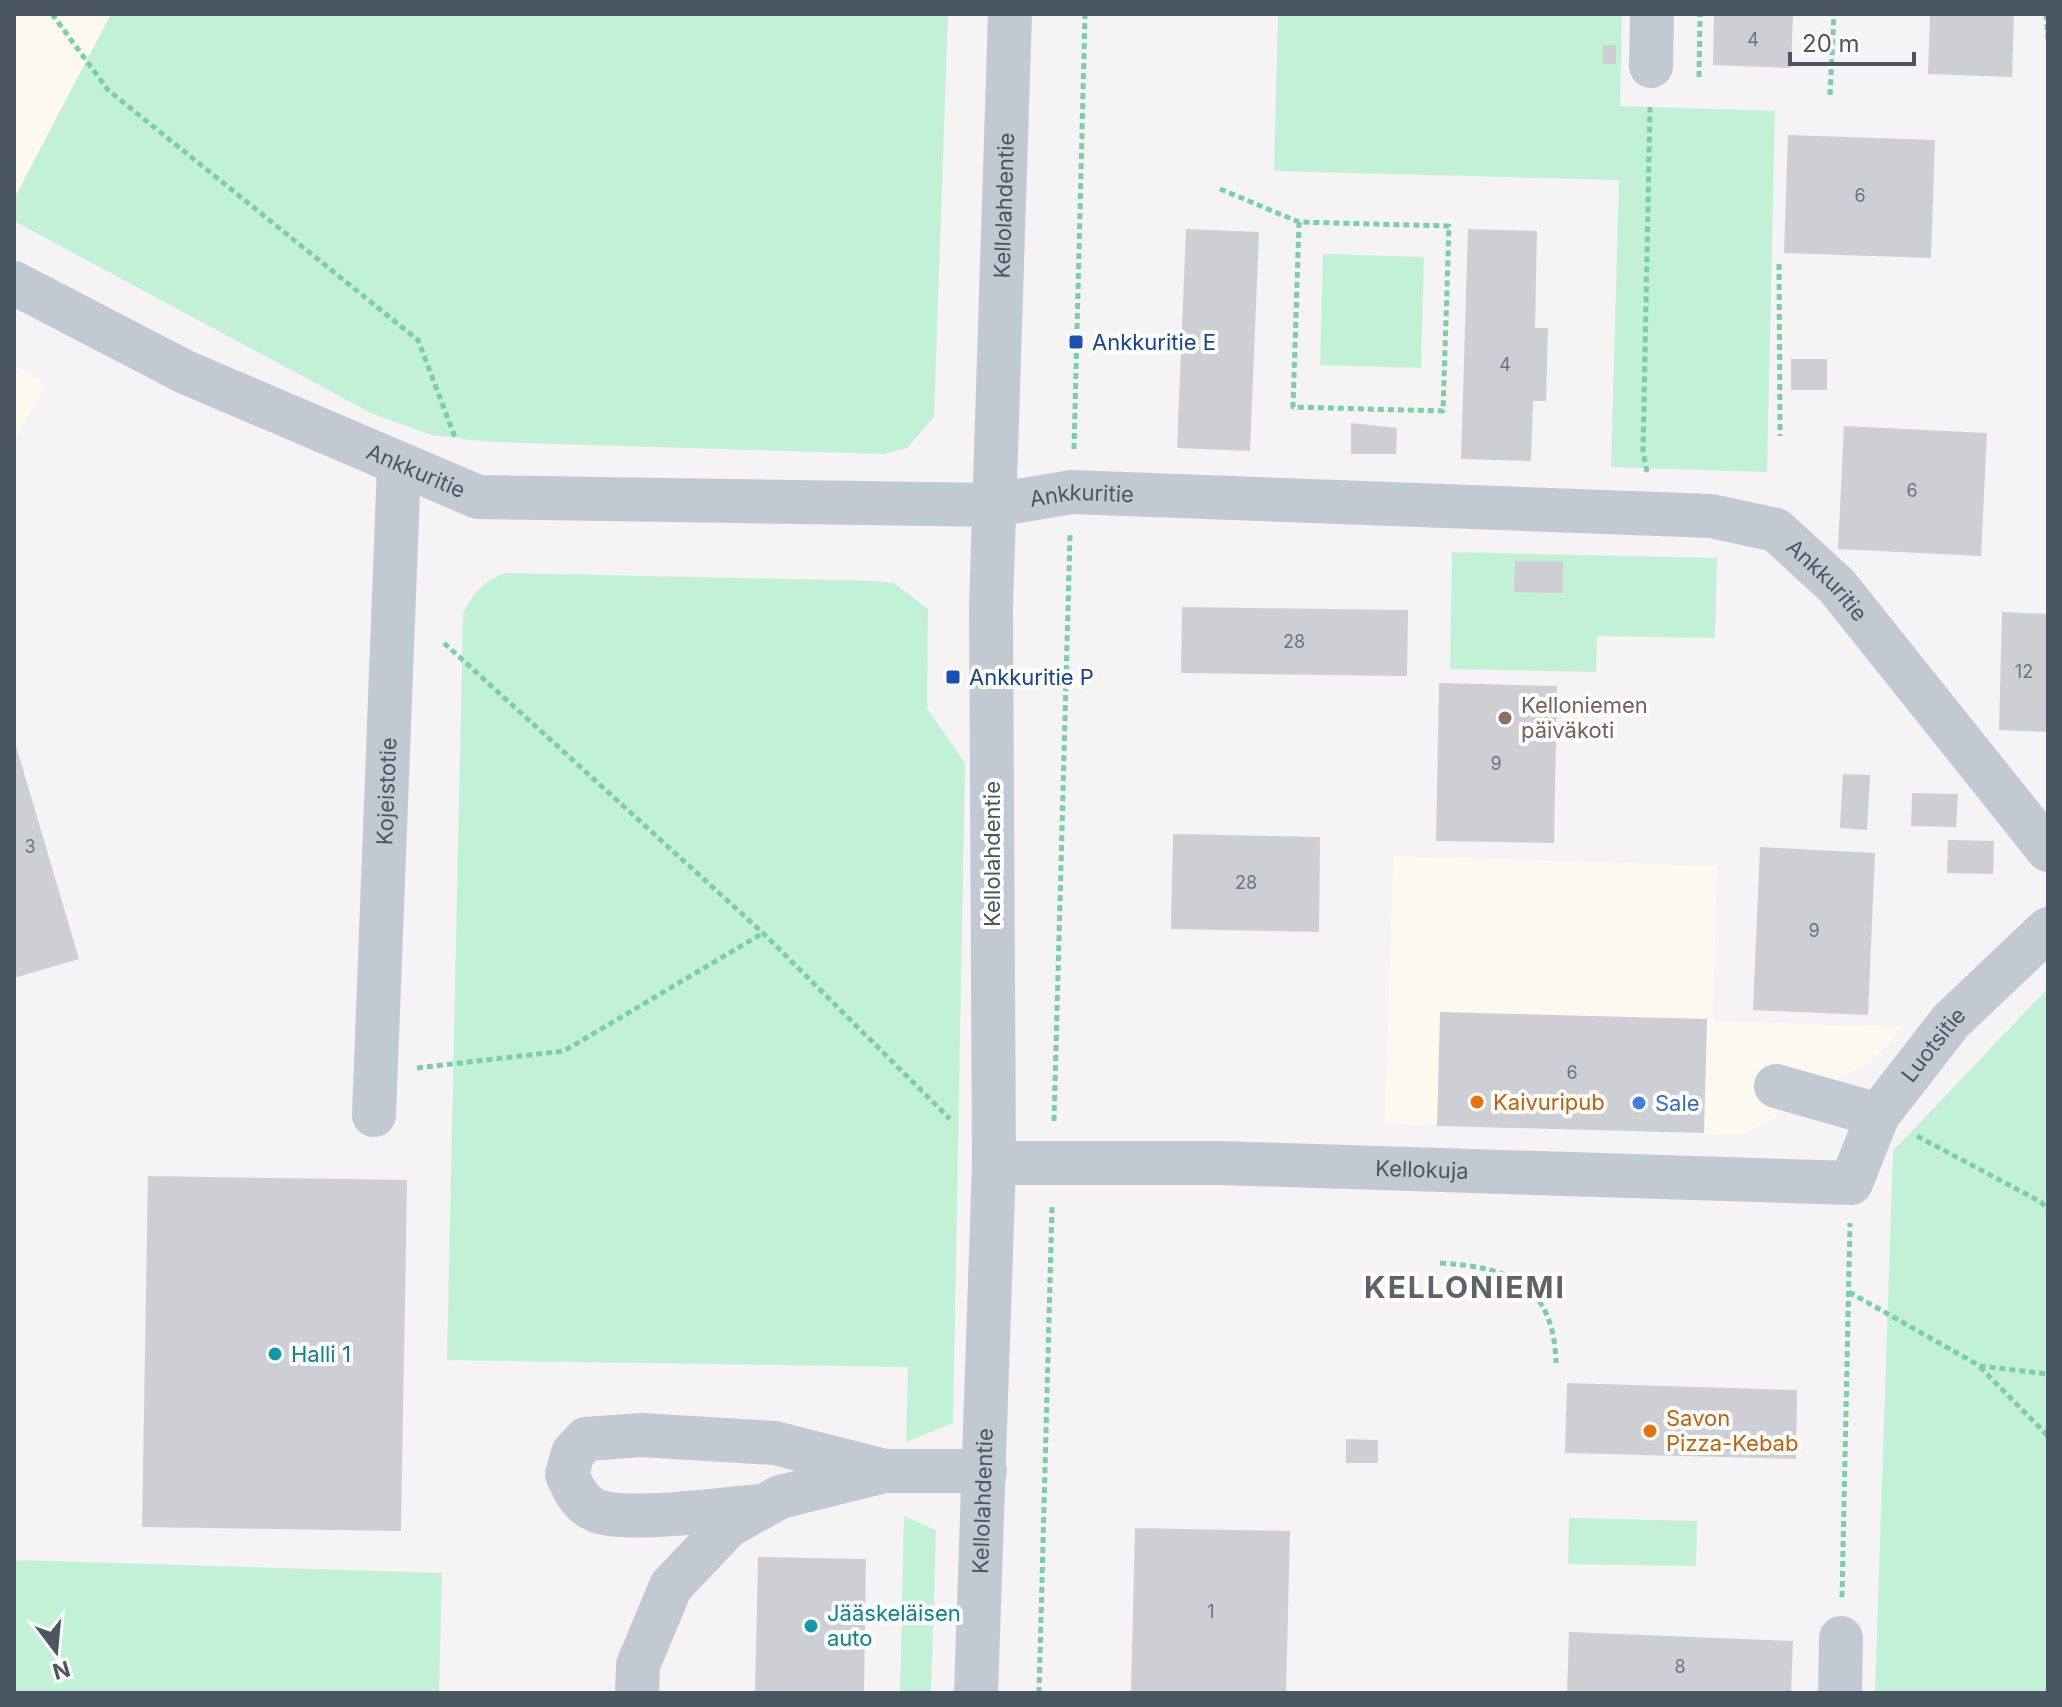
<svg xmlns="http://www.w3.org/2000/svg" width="2062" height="1707" viewBox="0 0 2062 1707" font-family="Inter,sans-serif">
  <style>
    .commercial { fill: #fdf9ef }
    .green { fill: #c3f1d5 }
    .building { fill: #cdcfd5 }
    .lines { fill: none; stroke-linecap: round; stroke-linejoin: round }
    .path { stroke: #7ad0a6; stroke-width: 5; stroke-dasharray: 6 4; stroke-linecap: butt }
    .minor { stroke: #c1cad2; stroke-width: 44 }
    .transit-dot { fill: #1a4fb4; stroke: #fff; stroke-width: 3 }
    .education-dot { fill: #8d6e63; stroke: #fff; stroke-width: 3 }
    .food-dot { fill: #e8710a; stroke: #fff; stroke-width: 3 }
    .shop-dot { fill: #3f7fe0; stroke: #fff; stroke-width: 3 }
    .culture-dot { fill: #0f9aa8; stroke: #fff; stroke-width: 3 }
    .labels { text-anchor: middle; stroke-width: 8; stroke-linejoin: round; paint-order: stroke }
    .number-label { font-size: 18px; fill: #6b747e }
    .street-label { font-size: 22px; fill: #4a5661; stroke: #fff }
    .transit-label { font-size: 22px; fill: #164399; stroke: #fff; text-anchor: start }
    .education-label { font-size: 22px; fill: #785e54; stroke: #fff; text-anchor: start }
    .food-label { font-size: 22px; fill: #c56008; stroke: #fff; text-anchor: start }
    .shop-label { font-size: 22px; fill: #366cbe; stroke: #fff; text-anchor: start }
    .culture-label { font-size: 22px; fill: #0d838f; stroke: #fff; text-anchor: start }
    .district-label { font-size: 30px; font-weight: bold; letter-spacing: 2px; fill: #5f6368; stroke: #fff }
  </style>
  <rect width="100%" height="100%" fill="#f5f3f3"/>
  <g class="commercial">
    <polygon points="14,14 111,14 14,199"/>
    <polygon points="14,366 46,383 14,442"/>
    <polygon points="1393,856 1717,866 1713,1021 1902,1027 1872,1061 1744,1135 1385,1124"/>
  </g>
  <g class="green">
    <polygon points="111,14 948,14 934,417 907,448 884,454 491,442 431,435 371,413 14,221 14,199"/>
    <polygon points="1278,14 1622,14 1620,106 1775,111 1767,472 1611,467 1619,180 1274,171"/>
    <polygon points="1323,254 1424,257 1421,368 1320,365"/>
    <polygon points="1452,552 1717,558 1715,638 1597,636 1596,672 1450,669"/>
    <path d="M505,573L879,581L894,583L928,609L927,708L965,763L953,1423L906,1442L908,1367L447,1360L463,613C473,593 484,581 505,573Z"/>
    <polygon points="2048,988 2048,1693 1875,1693 1893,1151"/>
    <polygon points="904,1516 936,1530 931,1693 900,1693"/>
    <polygon points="1569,1518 1697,1521 1696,1566 1568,1564"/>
    <polygon points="14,1560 442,1573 439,1693 14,1693"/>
  </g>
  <g class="building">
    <polygon points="1714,14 1793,14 1791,68 1713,65"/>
    <polygon points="1930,14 2014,14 2012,77 1928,74"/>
    <rect x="1603" y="45" width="13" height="19"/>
    <polygon points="1788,135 1935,140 1931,258 1784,253"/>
    <polygon points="1186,229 1259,232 1250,451 1177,448"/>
    <polygon points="1468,229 1537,231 1535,328 1548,328 1546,401 1533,401 1531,461 1461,459"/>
    <rect x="1791" y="359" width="36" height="31"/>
    <polygon points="1351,423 1397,428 1396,454 1351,454"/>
    <polygon points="1844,426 1987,433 1981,556 1838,549"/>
    <polygon points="1515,561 1563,561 1563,593 1514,592"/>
    <polygon points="1182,607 1408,610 1407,676 1181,673"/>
    <polygon points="2002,612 2048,614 2048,732 1999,730"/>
    <polygon points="1439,683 1557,686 1554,843 1436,841"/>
    <polygon points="14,739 79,959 14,978"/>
    <polygon points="1843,774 1870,775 1867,830 1840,828"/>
    <polygon points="1912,793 1958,794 1956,827 1911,826"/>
    <polygon points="1173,834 1320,837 1319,932 1171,929"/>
    <polygon points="1948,840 1994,841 1993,874 1947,873"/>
    <polygon points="1760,847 1875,853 1868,1015 1753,1010"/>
    <polygon points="1440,1012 1707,1019 1704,1133 1437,1126"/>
    <polygon points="148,1176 407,1180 401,1531 142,1527"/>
    <polygon points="1567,1383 1797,1390 1796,1459 1565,1453"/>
    <polygon points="1346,1439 1378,1440 1378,1463 1346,1463"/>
    <polygon points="1135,1528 1290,1531 1286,1693 1131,1693"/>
    <polygon points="758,1557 866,1559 864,1693 755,1693"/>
    <polygon points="1569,1632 1793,1641 1791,1693 1567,1693"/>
  </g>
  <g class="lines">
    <g class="path">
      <polyline points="52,14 108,90 418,340 456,440"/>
      <polyline points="2046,14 2048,40"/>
      <polyline points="1699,77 1700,14"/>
      <polyline points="1830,95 1834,14"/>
      <polyline points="1220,189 1299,222 1449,226 1443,411 1293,407 1299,222"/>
      <polyline points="1779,264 1780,436"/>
      <polyline points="1074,449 1085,14"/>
      <polyline points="1647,472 1643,451 1650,107"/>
      <polyline points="444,643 763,933 950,1119"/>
      <polyline points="417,1068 564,1051 763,933"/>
      <polyline points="1054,1121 1070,535"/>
      <polyline points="1917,1136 2041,1202 2048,1210"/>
      <path d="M1440,1263C1510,1267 1554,1285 1556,1363"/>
      <polyline points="1849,1292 1980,1366 2048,1374"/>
      <polyline points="1980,1367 2048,1436"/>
      <polyline points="1842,1597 1850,1223"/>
      <polyline points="1039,1693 1052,1207"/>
    </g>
    <g class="minor">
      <polyline points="1651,66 1652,14"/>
      <path id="s1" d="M14,283L185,372L478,497L994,505L1072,492L1711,516L1776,530L1837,586L2048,850"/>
      <polyline points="1776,1086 1878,1115"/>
      <path id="s2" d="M374,1115L399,465"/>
      <path id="s3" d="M994,1163H1220L1851,1183L1878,1115L1951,1021L2048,929"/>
      <path d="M763,1506C724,1508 630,1523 597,1511C580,1504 573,1489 567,1474L573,1453L586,1439L641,1435L775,1443L885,1471"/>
      <polyline points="637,1693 638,1665 671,1586 728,1526 780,1497 885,1471 985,1471"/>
      <path id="s4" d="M976,1693L994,1163L991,607L1010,14"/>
      <polyline points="1840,1693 1841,1638"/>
    </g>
  </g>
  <g class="transit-dot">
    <rect x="1068" y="334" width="16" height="16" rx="4"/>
    <rect x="945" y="669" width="16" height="16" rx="4"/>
  </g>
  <circle class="education-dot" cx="1505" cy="718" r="8"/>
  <g class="food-dot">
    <circle cx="1477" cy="1102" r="8"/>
    <circle cx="1650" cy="1431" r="8"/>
  </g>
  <circle class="shop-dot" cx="1639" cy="1103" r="8"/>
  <g class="culture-dot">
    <circle cx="275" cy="1354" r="8"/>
    <circle cx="811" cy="1626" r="8"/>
  </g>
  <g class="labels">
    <g class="number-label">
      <text x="1753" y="46">4</text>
      <text x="1860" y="202">6</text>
      <text x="1505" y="371">4</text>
      <text x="1912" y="497">6</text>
      <text x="1294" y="648">28</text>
      <text x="2024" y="678">12</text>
      <text x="1496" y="770">9</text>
      <text x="30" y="853">3</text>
      <text x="1246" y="889">28</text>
      <text x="1814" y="937">9</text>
      <text x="1572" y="1079">6</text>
      <text x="1211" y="1618">1</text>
      <text x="1680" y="1673">8</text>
    </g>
    <g class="street-label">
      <text dy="8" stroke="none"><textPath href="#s4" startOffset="1488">Kellolahdentie</textPath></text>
      <text dy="8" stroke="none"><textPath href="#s1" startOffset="444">Ankkuritie</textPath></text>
      <text dy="8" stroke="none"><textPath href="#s1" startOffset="1116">Ankkuritie</textPath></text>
      <text dy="8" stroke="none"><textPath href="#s1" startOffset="1884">Ankkuritie</textPath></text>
      <text dy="8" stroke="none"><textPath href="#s2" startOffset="324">Kojeistotie</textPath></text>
      <text transform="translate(992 854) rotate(-90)" y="8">Kellolahdentie</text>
      <text dy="8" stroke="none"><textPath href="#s3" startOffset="1020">Luotsitie</textPath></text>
      <text dy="8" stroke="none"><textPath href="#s3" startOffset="428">Kellokuja</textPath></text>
      <text dy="8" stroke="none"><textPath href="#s4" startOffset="192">Kellolahdentie</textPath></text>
    </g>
    <g class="transit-label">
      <text x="1092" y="350">Ankkuritie E</text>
      <text x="969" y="685">Ankkuritie P</text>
    </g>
    <g class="education-label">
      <text x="1521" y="713">Kelloniemen<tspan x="1521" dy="25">päiväkoti</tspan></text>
    </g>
    <g class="food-label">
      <text x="1493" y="1110">Kaivuripub</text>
      <text x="1666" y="1426">Savon<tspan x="1666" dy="25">Pizza-Kebab</tspan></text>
    </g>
    <g class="shop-label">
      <text x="1655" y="1111">Sale</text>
    </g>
    <g class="culture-label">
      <text x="291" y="1362">Halli 1</text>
      <text x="827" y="1621">Jääskeläisen<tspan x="827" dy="25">auto</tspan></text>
    </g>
    <g class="district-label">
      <text x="1465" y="1298">KELLONIEMI</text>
    </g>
  </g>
  <rect width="2062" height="1707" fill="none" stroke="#4a5661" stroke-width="32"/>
  <g transform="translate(56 1651) rotate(164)" stroke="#ffffff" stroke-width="6" paint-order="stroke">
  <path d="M0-6L14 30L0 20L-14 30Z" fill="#4a5661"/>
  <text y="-12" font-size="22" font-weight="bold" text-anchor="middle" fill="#4a5661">N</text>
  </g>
  <path d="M1790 52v12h124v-12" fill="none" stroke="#4a5661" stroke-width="4"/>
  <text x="1802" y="52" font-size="24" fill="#4a5661" stroke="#ffffff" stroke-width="6" paint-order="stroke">20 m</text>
</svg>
